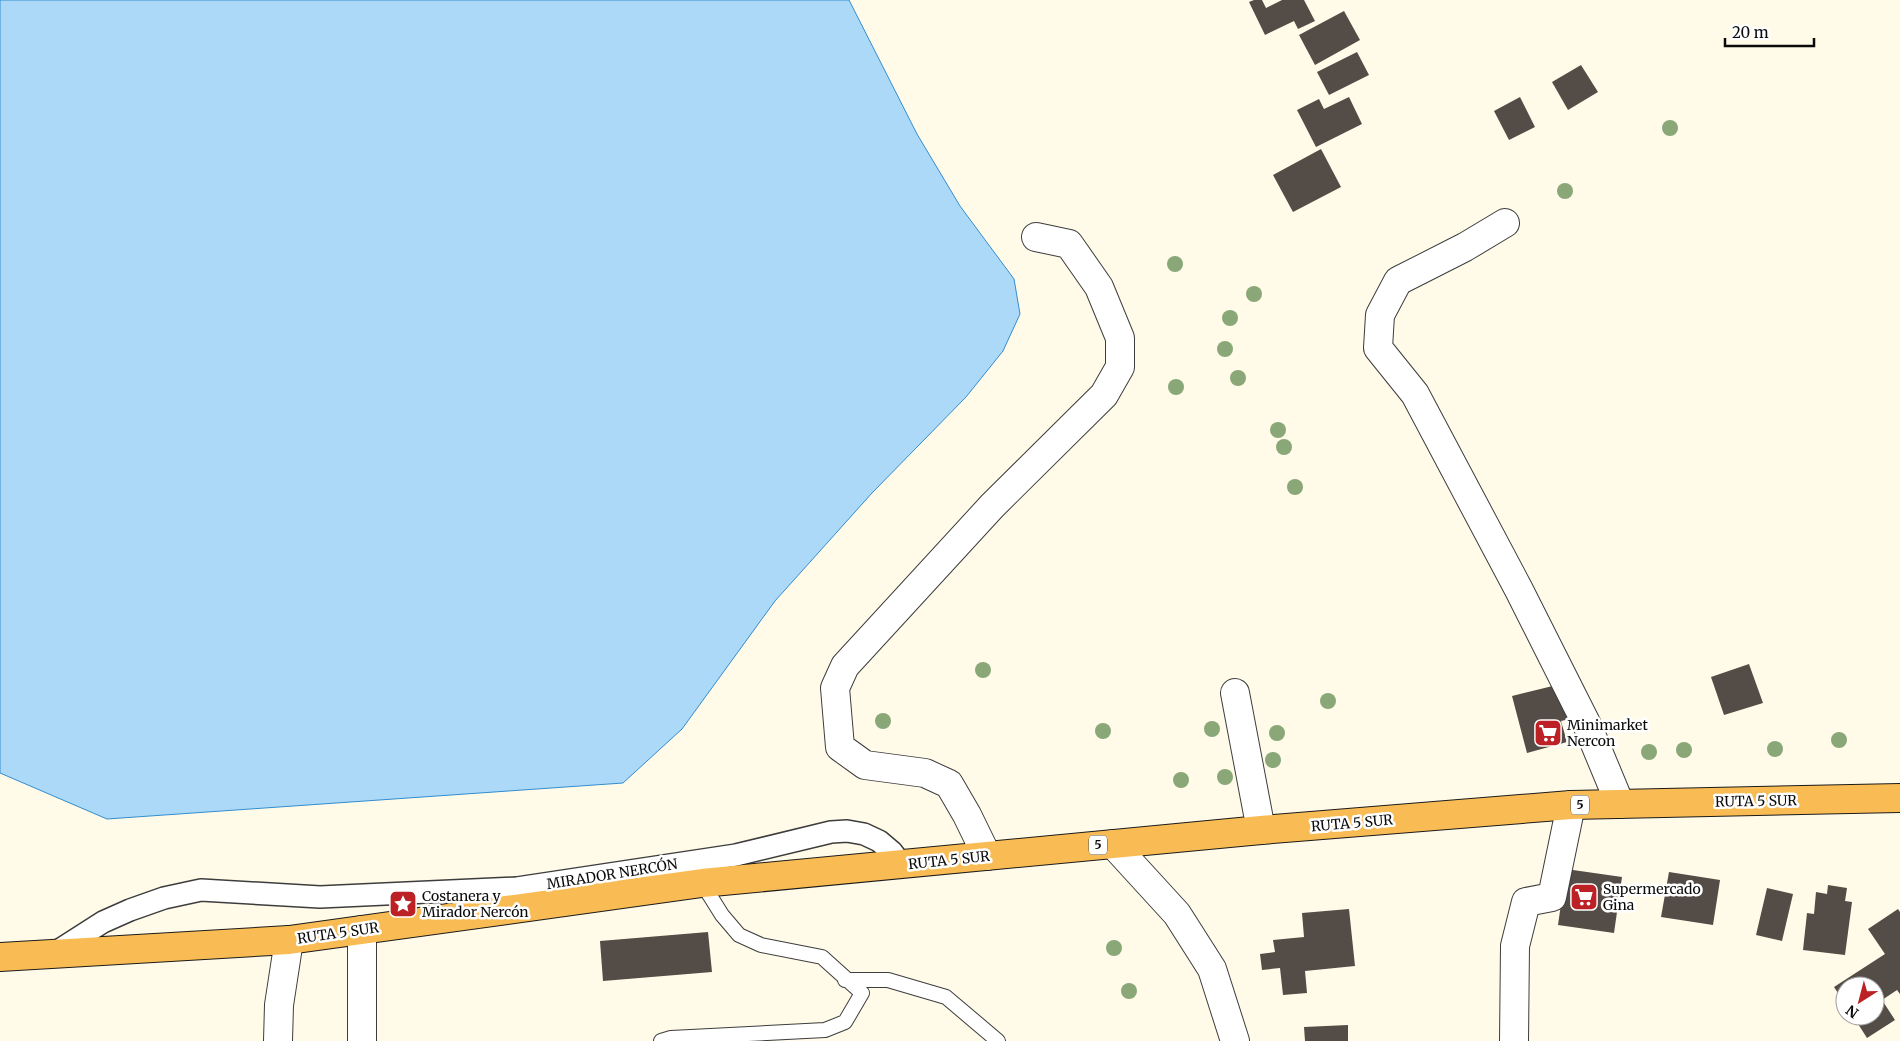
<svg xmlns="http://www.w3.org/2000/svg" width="1900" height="1041" viewBox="0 0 1900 1041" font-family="Merriweather,serif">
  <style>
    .water { fill: #acd9f7; stroke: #328dcf }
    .building { fill: #534c47 }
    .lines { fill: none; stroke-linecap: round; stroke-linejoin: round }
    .service-casing { stroke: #3d3d3d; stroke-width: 16 }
    .pedestrian-casing { stroke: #3d3d3d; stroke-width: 24 }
    .minor-casing { stroke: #3d3d3d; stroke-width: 30 }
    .trunk-casing { stroke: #1b1b1b; stroke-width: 30 }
    .service { stroke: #fff; stroke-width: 14 }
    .pedestrian { stroke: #fff; stroke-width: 21 }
    .minor { stroke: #fff; stroke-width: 28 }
    .trunk { stroke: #f9bc54; stroke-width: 28 }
    .tree { fill: #89a777 }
    .labels { text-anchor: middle; stroke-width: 5; stroke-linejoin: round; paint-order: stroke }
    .shield { fill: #fff; stroke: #545454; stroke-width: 1 }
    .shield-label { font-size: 12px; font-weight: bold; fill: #0a0a0a }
    .poi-label { font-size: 14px; fill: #0a0a0a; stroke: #fff; text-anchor: start }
    .street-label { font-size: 14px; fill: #0a0a0a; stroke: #fff }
  </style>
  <rect width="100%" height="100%" fill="#fffbe8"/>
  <polygon class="water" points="0,0 849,0 917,134 960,206 1014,279 1020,314 1003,351 966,397 872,493 775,601 682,729 623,783 107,819 0,773"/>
  <g class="building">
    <polygon points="1254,0 1262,0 1266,8 1282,0 1304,0 1315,21 1298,29 1294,21 1265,35 1249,2"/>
    <polygon points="1344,11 1360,40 1315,65 1299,35"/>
    <polygon points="1357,52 1369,75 1329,95 1317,72"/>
    <polygon points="1581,65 1598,92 1568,110 1552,82"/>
    <polygon points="1349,97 1362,124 1316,147 1297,110 1319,99 1324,109"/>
    <polygon points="1520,97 1535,127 1509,140 1494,111"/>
    <polygon points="1321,149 1341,187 1293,212 1273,175"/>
    <polygon points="1749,664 1763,703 1724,715 1711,677"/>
    <polygon points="1565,683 1574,718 1561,721 1567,742 1527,753 1512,696"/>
    <polygon points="1566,869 1622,877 1614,933 1558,925"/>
    <polygon points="1669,872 1720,880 1713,925 1661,917"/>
    <polygon points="1828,885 1847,888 1845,901 1852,902 1845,955 1803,950 1807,913 1814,914 1816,892 1827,894"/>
    <polygon points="1767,888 1793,894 1782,941 1756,935"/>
    <polygon points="1349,909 1355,966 1305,971 1307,993 1283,995 1280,968 1262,970 1260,954 1275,952 1273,940 1304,937 1302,913"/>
    <polygon points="1898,909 1900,912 1900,994 1897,990 1882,1000 1895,1020 1867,1038 1853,1016 1875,1016 1875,986 1845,986 1845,1004 1834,987 1885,954 1868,929"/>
    <polygon points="708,932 712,972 603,981 600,941"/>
    <polygon points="1348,1025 1348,1041 1305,1041 1304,1027"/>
  </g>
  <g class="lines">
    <defs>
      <g id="service">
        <polyline points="845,980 888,980 946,997 998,1041"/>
        <polyline points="661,1041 671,1038 825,1030 845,1022 862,993 822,957 761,945 739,935 722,915 702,883"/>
      </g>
      <polyline id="pedestrian" points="53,954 103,922 130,910 164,898 201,890 320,897 517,888 736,855 831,832 847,831 864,834 879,841 892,852 901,864"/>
      <g id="minor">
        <polyline points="1505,223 1465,247 1398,281 1380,315 1378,348 1415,394 1519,590 1588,727 1620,804"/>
        <polyline points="1235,693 1261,830"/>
        <polyline points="1113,844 1177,914 1212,969 1235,1041"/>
        <polyline points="987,856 967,815 949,784 925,773 865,765 840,747 835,688 845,666 992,506 1104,395 1120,367 1120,338 1099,287 1069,244 1036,237"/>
        <polyline points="278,1041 279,1005 289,940"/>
        <polyline points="362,1041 362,930"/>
        <polyline points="1514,1041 1515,946 1526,902 1552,897 1571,805"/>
      </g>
      <polyline id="trunk" points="0,957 289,940 702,883 1261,830 1571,805 1900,798"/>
    </defs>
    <use href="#service" class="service-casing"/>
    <use href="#pedestrian" class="pedestrian-casing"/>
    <use href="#minor" class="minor-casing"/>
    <use href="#trunk" class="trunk-casing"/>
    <use href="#service" class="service"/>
    <use href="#pedestrian" class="pedestrian"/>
    <use href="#minor" class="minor"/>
    <use href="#trunk" class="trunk"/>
  </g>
  <g class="tree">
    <circle cx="1670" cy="128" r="8"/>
    <circle cx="1565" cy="191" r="8"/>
    <circle cx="1175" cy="264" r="8"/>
    <circle cx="1254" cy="294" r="8"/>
    <circle cx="1230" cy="318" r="8"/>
    <circle cx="1225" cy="349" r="8"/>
    <circle cx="1238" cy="378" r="8"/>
    <circle cx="1176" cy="387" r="8"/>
    <circle cx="1278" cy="430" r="8"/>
    <circle cx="1284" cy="447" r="8"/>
    <circle cx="1295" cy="487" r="8"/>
    <circle cx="983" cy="670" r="8"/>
    <circle cx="1328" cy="701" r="8"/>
    <circle cx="883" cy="721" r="8"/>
    <circle cx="1212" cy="729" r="8"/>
    <circle cx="1103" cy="731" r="8"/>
    <circle cx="1277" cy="733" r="8"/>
    <circle cx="1839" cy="740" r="8"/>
    <circle cx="1775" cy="749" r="8"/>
    <circle cx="1684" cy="750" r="8"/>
    <circle cx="1649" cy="752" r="8"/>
    <circle cx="1273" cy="760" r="8"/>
    <circle cx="1225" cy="777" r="8"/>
    <circle cx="1181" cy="780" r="8"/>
    <circle cx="1114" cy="948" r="8"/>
    <circle cx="1129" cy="991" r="8"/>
  </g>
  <defs>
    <symbol id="supermarket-square" viewBox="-11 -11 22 22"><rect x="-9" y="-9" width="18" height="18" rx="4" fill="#bb2125" stroke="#fff"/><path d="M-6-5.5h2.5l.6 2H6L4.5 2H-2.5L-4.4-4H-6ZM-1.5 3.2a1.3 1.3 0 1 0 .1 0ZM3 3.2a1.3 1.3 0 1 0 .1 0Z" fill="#fff"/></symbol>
    <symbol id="sight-square" viewBox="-11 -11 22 22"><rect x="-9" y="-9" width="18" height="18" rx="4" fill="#bb2125" stroke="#fff"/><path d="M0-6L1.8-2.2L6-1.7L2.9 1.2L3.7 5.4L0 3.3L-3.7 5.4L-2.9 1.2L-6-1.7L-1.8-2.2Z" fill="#fff"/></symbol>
  </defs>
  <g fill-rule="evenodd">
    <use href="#supermarket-square" x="1532" y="717" width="32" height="32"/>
    <use href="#supermarket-square" x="1568" y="881" width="32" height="32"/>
    <use href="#sight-square" x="387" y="888" width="32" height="32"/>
  </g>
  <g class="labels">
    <g class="shield">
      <rect x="1571" y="795.5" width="18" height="19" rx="4"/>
      <rect x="1089" y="835.5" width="18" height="19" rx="4"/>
    </g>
    <g class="shield-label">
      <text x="1580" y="809">5</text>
      <text x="1098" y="849">5</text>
    </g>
    <g class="poi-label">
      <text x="1567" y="730">Minimarket<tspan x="1567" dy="16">Nercon</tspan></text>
      <text x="1603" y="894">Supermercado<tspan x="1603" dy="16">Gina</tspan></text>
      <text x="422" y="901">Costanera y<tspan x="422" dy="16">Mirador Nercón</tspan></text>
    </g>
    <g class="street-label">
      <text transform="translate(1756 801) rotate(-1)" y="5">RUTA 5 SUR</text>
      <text transform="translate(1352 823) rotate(-5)" y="5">RUTA 5 SUR</text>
      <text transform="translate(949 860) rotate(-6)" y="5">RUTA 5 SUR</text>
      <text transform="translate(612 874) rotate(-9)" y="5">MIRADOR NERCÓN</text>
      <text transform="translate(338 933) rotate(-8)" y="5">RUTA 5 SUR</text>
    </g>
  </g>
  <g transform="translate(1860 1001) rotate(216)"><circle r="24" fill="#ffffff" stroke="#9d9d9d"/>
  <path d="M0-4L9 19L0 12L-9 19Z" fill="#bb2125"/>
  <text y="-8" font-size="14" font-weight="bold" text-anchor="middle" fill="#0a0a0a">N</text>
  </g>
  <path d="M1725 38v8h89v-8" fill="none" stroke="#0a0a0a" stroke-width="2.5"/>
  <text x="1732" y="38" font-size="15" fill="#0a0a0a" stroke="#ffffff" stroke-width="4" paint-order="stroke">20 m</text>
</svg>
